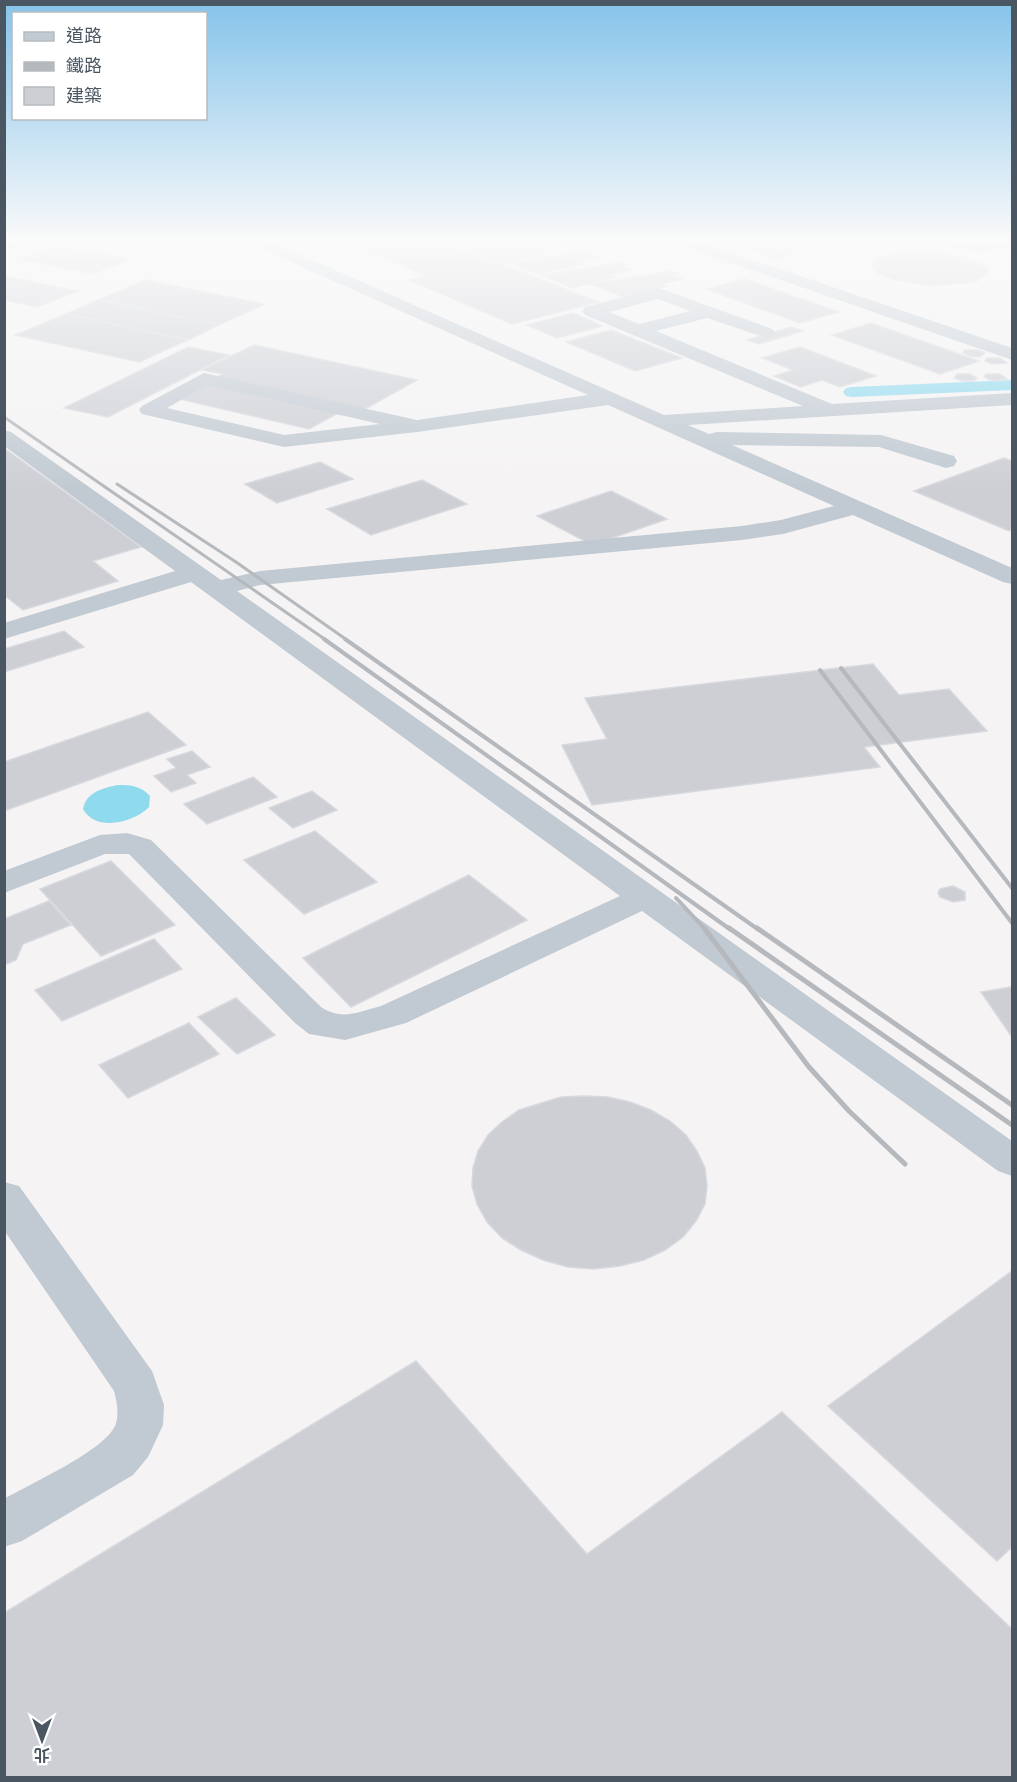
<svg xmlns="http://www.w3.org/2000/svg" width="1017" height="1782" viewBox="0 0 1017 1782" font-family="'PT Sans Narrow','Noto Sans TC',sans-serif">
  <style>
    .water { fill: #90daee }
    .lines { fill: none; stroke-linecap: round; stroke-linejoin: round }
    .canal { fill: #90daee; fill-rule: evenodd }
    .building { fill: #cdcfd5; stroke: #d7d9de; stroke-width: 1.5 }
    .minor { fill: #c1cad2; fill-rule: evenodd }
    .rail-far2 { stroke: #b5b8bd; stroke-width: 3 }
    .rail-far1 { stroke: #b5b8bd; stroke-width: 4 }
    .rail { stroke: #b5b8bd; stroke-width: 5 }
  </style>
  <rect width="100%" height="100%" fill="#f5f3f3"/>
  <path class="water" d="M118,785C131,785 141,786 150,796L149,807C134,823 95,832 83,809C86,792 103,788 118,785Z"/>
  <g class="lines">
    <polygon class="canal" points="1012,380 1012,390 852,397 846,396 843,392 846,388 852,387"/>
  </g>
  <g class="building">
    <polygon points="391,241 443,241 599,302 512,324 409,280 426,276 359,247"/>
    <polygon points="443,241 518,241 549,252 501,263"/>
    <polygon points="541,241 585,241 543,250 527,244"/>
    <polygon points="719,241 763,241 793,250 781,250 794,254 776,259 744,246 739,247"/>
    <polygon points="790,241 819,241 795,249 779,243"/>
    <polygon points="58,245 131,259 93,274 19,259"/>
    <polygon points="589,250 595,252 589,253 599,257 578,262 583,264 538,274 509,263"/>
    <polygon points="907,252 942,253 964,257 986,266 989,273 975,282 931,286 895,280 879,274 872,267 872,263 880,257"/>
    <polygon points="622,262 628,264 622,266 633,270 611,275 617,277 572,288 541,275"/>
    <polygon points="672,271 678,273 672,275 683,279 662,284 668,286 623,297 591,284"/>
    <polygon points="4,276 78,291 37,307 4,300"/>
    <polygon points="745,279 839,312 800,323 706,289"/>
    <polygon points="145,280 265,304 219,325 98,300"/>
    <polygon points="98,300 219,325 188,340 66,314"/>
    <polygon points="573,313 603,326 557,338 527,325"/>
    <polygon points="66,314 188,340 139,362 15,335"/>
    <polygon points="871,323 979,361 940,374 832,335"/>
    <polygon points="791,327 803,331 759,344 747,340"/>
    <polygon points="611,330 682,358 635,371 566,342"/>
    <polygon points="254,345 417,380 354,415 340,412 309,429 175,398 223,374 202,370"/>
    <polygon points="188,347 229,355 108,417 64,408"/>
    <polygon points="800,347 876,376 840,387 822,380 801,387 774,376 793,370 762,358"/>
    <polygon points="965,350 978,350 985,353 980,357 970,356 963,353"/>
    <polygon points="987,358 1000,358 1007,363 992,364 985,361"/>
    <polygon points="957,374 970,374 977,378 973,381 962,381 954,378"/>
    <polygon points="986,374 1000,374 1007,379 992,381 984,377"/>
    <polygon points="4,448 141,547 93,561 118,581 23,610 4,595"/>
    <polygon points="1004,458 1012,461 1012,529 1009,531 914,491"/>
    <polygon points="320,462 353,479 277,503 245,484"/>
    <polygon points="422,480 467,504 371,535 327,509"/>
    <polygon points="611,491 667,519 592,545 537,516"/>
    <polygon points="64,631 84,647 4,672 4,649"/>
    <polygon points="873,664 899,695 949,689 987,731 864,747 880,767 592,805 562,745 607,739 585,698"/>
    <polygon points="148,712 186,745 4,811 4,762"/>
    <polygon points="192,751 210,767 187,775 196,783 171,792 154,776 176,768 167,759"/>
    <polygon points="253,777 277,797 207,824 184,804"/>
    <polygon points="312,791 337,810 293,828 269,808"/>
    <polygon points="315,831 377,882 304,914 244,860"/>
    <polygon points="111,861 175,925 101,956 40,889"/>
    <polygon points="469,875 527,920 351,1007 303,958"/>
    <polygon points="953,886 965,892 965,900 953,902 940,897 938,893 940,889"/>
    <polygon points="49,901 71,925 23,944 16,960 4,965 4,919"/>
    <polygon points="154,939 182,969 62,1021 35,990"/>
    <polygon points="1012,987 1012,1037 981,992"/>
    <polygon points="236,998 275,1035 237,1054 198,1017"/>
    <polygon points="189,1023 219,1054 128,1098 99,1065"/>
    <polygon points="584,1096 608,1097 630,1102 651,1110 670,1121 686,1135 697,1151 705,1168 707,1186 705,1204 696,1221 683,1237 665,1250 644,1260 620,1266 594,1269 568,1267 543,1260 521,1250 502,1238 487,1222 477,1204 472,1186 473,1168 478,1151 488,1135 502,1122 519,1110 561,1097"/>
    <polygon points="1012,1271 1012,1547 997,1561 828,1406"/>
    <polygon points="416,1361 587,1554 782,1412 1012,1629 1012,1778 4,1778 4,1613"/>
  </g>
  <g class="lines">
    <g class="minor">
      <polygon points="4,241 35,241 33,244 4,250"/>
      <path d="M249,241H269L664,415L803,406L585,315L582,311L585,307L659,288L772,329L775,333L772,337L766,338L707,318L656,331L832,404L1012,393V405L688,425L709,434L717,432L881,435L954,456L957,461L954,466L946,468L879,447L732,445L1012,568V584L1003,582L853,515L783,534L742,540L260,585L237,591L1012,1141V1176L998,1171L642,911L406,1023L345,1040L309,1034L295,1023L129,854H105L4,893V871L100,835L127,833L151,840L321,1007C342,1021 358,1012 381,1006L620,896L191,582L4,639V623L175,571L4,446V430L11,432L221,580L260,571L742,526L781,520L834,506L608,405L417,432L284,447L142,414L139,410L142,406L204,373L417,420L588,395L251,244ZM658,299L690,311L639,324L609,312ZM207,385L380,424L284,435L167,408Z"/>
      <polygon points="675,241 697,241 1012,348 1012,360 677,244"/>
      <polygon points="944,241 1012,241 1012,248 979,252 944,246 942,243"/>
      <path d="M4,1182L19,1186L152,1371L164,1405L163,1425L148,1457L133,1475L22,1541L4,1547V1499C32,1483 99,1453 114,1428C120,1417 117,1402 114,1391L4,1230Z"/>
    </g>
    <g class="rail-far2">
      <polyline points="4,417 326,640"/>
      <polyline points="117,484 236,562 347,640"/>
    </g>
    <g class="rail-far1">
      <polyline points="324,639 731,930"/>
      <polyline points="345,639 759,930"/>
      <polyline points="841,668 1012,888"/>
      <polyline points="820,670 1012,923"/>
      <polyline points="676,898 706,930"/>
    </g>
    <g class="rail">
      <polyline points="704,928 809,1067 849,1111 905,1164"/>
      <polyline points="729,928 1012,1125"/>
      <polyline points="757,928 1012,1105"/>
    </g>
  </g>
  <linearGradient id="sky" x2="0" y2="1"><stop stop-color="#85c3ea"/><stop offset="0.49" stop-color="#fafafa"/><stop offset="1" stop-color="#fafafa" stop-opacity="0"/></linearGradient>
  <rect width="1017" height="490" fill="url(#sky)"/>
  <rect width="1017" height="1782" fill="none" stroke="#4a5661" stroke-width="12"/>
  <rect x="12" y="12" width="195" height="108" fill="#ffffff" stroke="#b7bbc0" stroke-width="1.5"/>
  <rect x="24" y="32" width="30" height="9" fill="#c1cad2" stroke="#b7bbc0" stroke-width="1.5"/>
  <text x="66" y="42" font-size="18" fill="#4a5661">道路</text>
  <rect x="24" y="62" width="30" height="9" fill="#b5b8bd" stroke="#b7bbc0" stroke-width="1.5"/>
  <text x="66" y="72" font-size="18" fill="#4a5661">鐵路</text>
  <rect x="24" y="87" width="30" height="18" fill="#cdcfd5" stroke="#b7bbc0" stroke-width="1.5"/>
  <text x="66" y="102" font-size="18" fill="#4a5661">建築</text>
  <g transform="translate(42 1740) rotate(180)" stroke="#ffffff" stroke-width="4.5" paint-order="stroke">
  <path d="M0-4.5L10 22L0 15L-10 22Z" fill="#4a5661"/>
  <text y="-9" font-size="16" font-weight="bold" text-anchor="middle" fill="#4a5661">北</text>
  </g>
</svg>
